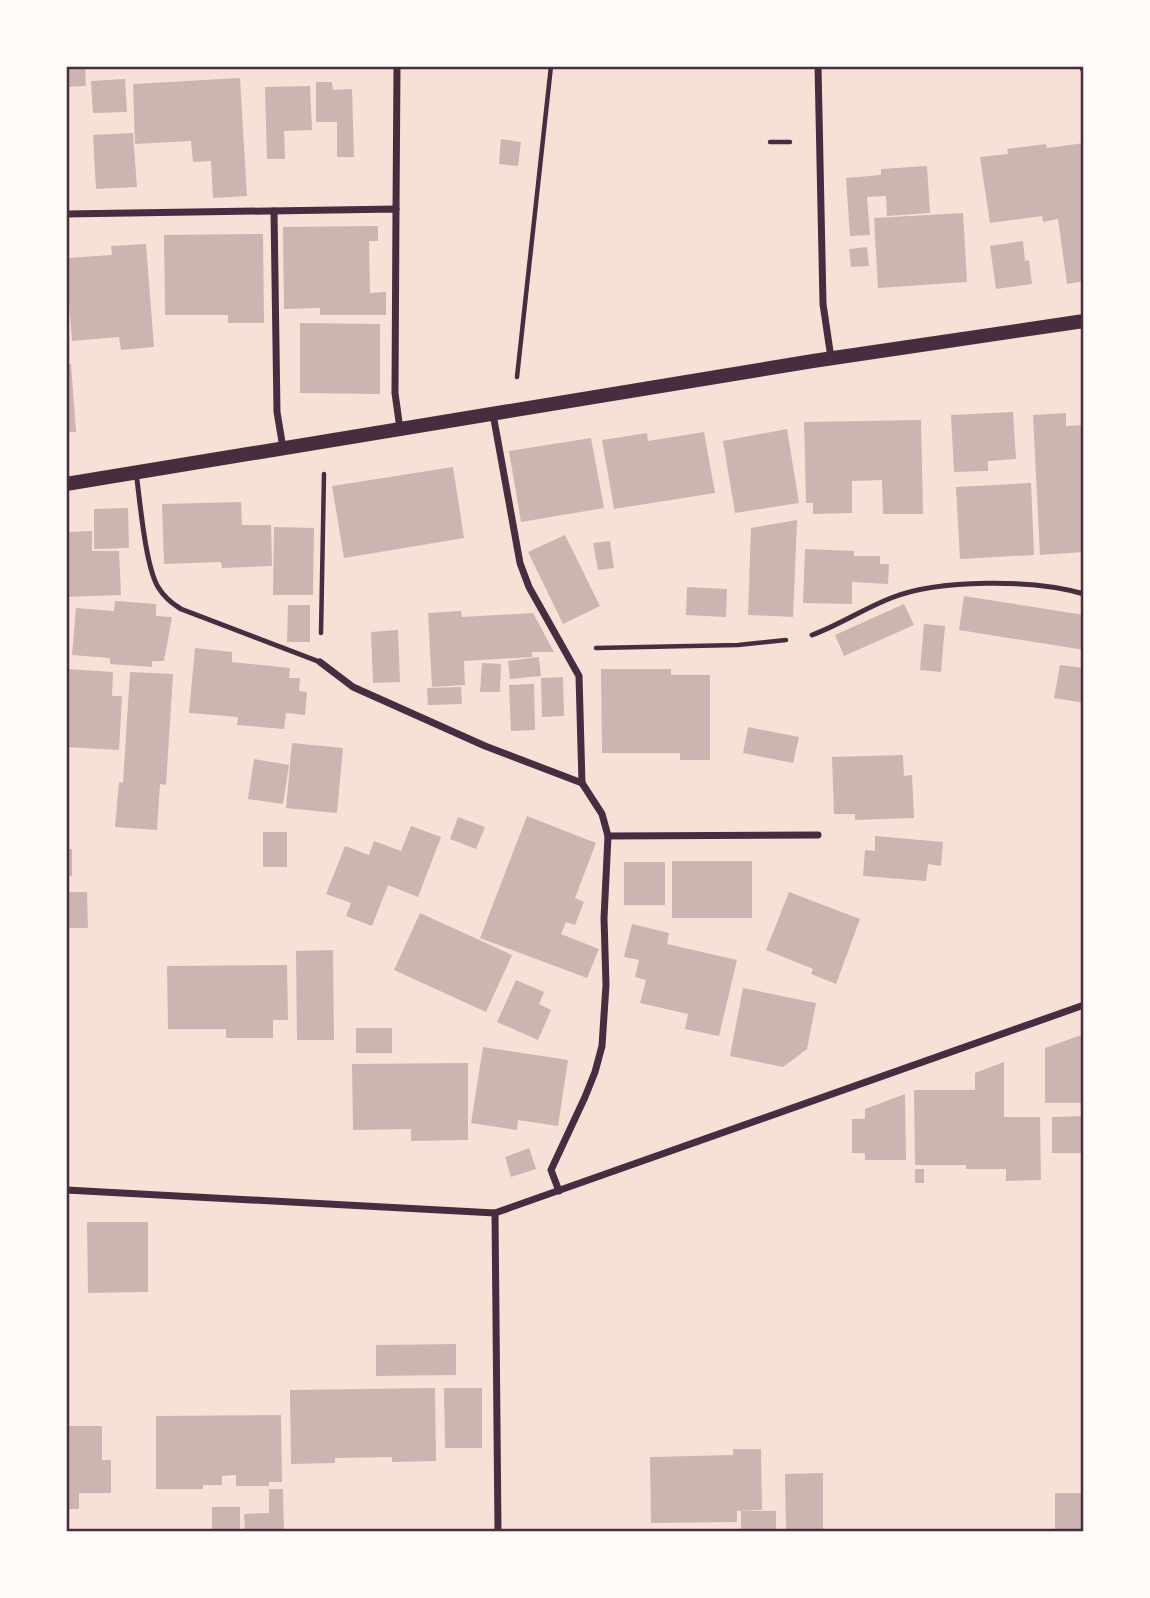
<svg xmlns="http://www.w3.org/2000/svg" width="1150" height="1598" viewBox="0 0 1150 1598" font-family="'Work Sans',sans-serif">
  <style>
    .building { fill: #ccb4b1 }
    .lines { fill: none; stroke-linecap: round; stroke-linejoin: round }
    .path { stroke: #4a2c40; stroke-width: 4.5 }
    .service { stroke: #4a2c40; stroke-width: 5 }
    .minor { stroke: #4a2c40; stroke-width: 7 }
    .secondary { stroke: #4a2c40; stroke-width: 14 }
    .neatline { fill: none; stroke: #4a2c40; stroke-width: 2.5 }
  </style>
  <rect width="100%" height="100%" fill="#f7e1d7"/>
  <g class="building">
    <polygon points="66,66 85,66 86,86 66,87"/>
    <polygon points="240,78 247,196 213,198 211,161 193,162 191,141 135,144 133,84"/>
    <polygon points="125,79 127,112 93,113 91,81"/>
    <polygon points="316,82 332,82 333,90 352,89 354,157 337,157 337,122 316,122"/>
    <polygon points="310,86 312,130 284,131 285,159 267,159 265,87"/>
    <polygon points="133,133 137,187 96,189 93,135"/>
    <polygon points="501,139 521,142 518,166 499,164"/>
    <polygon points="1084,143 1084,281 1067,284 1058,219 1043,222 1042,216 990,223 980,157 1008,154 1007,149 1046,144 1047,148"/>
    <polygon points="927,166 930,213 887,216 886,196 867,197 870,235 850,236 846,178 881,175 881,169"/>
    <polygon points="963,213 967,282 878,288 874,218"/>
    <polygon points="378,226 378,241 369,241 370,293 386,292 386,315 320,315 320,308 284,309 283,227"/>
    <polygon points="263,234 264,323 228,323 228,315 165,315 164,235"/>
    <polygon points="1023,241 1025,261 1029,260 1032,284 996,289 990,246"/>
    <polygon points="146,244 154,347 121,350 119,337 72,341 66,258 112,255 111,246"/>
    <polygon points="867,247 869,266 851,267 849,249"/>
    <polygon points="300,323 380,324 380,394 300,393"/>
    <polygon points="66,364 71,364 76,432 66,432"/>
    <polygon points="1013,412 1016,459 988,461 988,471 954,472 951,415"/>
    <polygon points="1066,413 1066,426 1084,425 1084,552 1040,555 1033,415"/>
    <polygon points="921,420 923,514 883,514 882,480 852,481 852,513 813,514 813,503 806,503 804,422"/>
    <polygon points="787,429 799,503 735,513 723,441"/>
    <polygon points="704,432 715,493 614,509 602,440 647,433 648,441"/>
    <polygon points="591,438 604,508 521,522 509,451"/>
    <polygon points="453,467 464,538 344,558 332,486"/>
    <polygon points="1031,483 1034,555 960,559 956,487"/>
    <polygon points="241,502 242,525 271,525 272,566 222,568 221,562 164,564 162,504"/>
    <polygon points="128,508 129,548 94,549 94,509"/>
    <polygon points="797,520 793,617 748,615 751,528"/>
    <polygon points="274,527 314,528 313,595 273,595"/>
    <polygon points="92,531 92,551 119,551 121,595 66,597 66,532"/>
    <polygon points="565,535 600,606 563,624 528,552"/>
    <polygon points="610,541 614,568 598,570 593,543"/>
    <polygon points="805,549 854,551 854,556 880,556 880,564 889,564 888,584 852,582 852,604 803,603"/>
    <polygon points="687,587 727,589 726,617 686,615"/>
    <polygon points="964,596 1084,615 1084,650 959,630"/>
    <polygon points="115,601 156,604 156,616 172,617 164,661 152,661 152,667 110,664 110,658 72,655 76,608 114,611"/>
    <polygon points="904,604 914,625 844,656 835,635"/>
    <polygon points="288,605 310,605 310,642 287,642"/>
    <polygon points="461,611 462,617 533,613 554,652 532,652 532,657 464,661 465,685 432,687 428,613"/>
    <polygon points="924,624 945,626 941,672 920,670"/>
    <polygon points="398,630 400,682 373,683 371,632"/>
    <polygon points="195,648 232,652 232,662 290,668 289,678 300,678 299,691 307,692 305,715 286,713 284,729 237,725 238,717 189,713"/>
    <polygon points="539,657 541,676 510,679 508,661"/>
    <polygon points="482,663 501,664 500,692 480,692"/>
    <polygon points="1060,665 1084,668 1084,703 1054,698"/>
    <polygon points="66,669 113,672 112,696 122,696 119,750 66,747"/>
    <polygon points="601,669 671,669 671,675 710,675 710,760 680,760 680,753 602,753"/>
    <polygon points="130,672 173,674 166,785 160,784 157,830 115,827 119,782 123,783"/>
    <polygon points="563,677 564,716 542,717 541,678"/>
    <polygon points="534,684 535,730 511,731 509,685"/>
    <polygon points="461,687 462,704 428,705 427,688"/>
    <polygon points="748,727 799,737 793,763 743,753"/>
    <polygon points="292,743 343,748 337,813 286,808"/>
    <polygon points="903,755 904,776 912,775 914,818 855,820 855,814 834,814 832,757"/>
    <polygon points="254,759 289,765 283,804 248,799"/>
    <polygon points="527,816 596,843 575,898 584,902 575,925 566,922 561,934 599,949 587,978 480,938"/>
    <polygon points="458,817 485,827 476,849 450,839"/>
    <polygon points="411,826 441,837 418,897 388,885 372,926 346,916 351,903 326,894 345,846 369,855 374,841 401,851"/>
    <rect x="263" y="832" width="24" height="35"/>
    <polygon points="875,836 943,842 941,866 928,864 926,881 863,876 865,850 875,851"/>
    <rect x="66" y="849" width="6" height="27"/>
    <rect x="672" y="861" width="80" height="57"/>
    <rect x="624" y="862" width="41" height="43"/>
    <polygon points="66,892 87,892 88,928 66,928"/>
    <polygon points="789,892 860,919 836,984 811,974 813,969 766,950"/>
    <polygon points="420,913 512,955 486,1012 394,970"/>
    <polygon points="632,924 669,933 667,944 737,960 719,1036 685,1029 688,1014 640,1003 646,980 635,977 639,960 624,957"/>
    <polygon points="333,950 334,1040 297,1040 296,951"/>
    <polygon points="287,965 288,1020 273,1020 273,1038 226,1038 226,1029 168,1029 167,966"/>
    <polygon points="516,980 544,992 539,1004 551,1010 538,1040 497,1022"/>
    <polygon points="743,988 816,1003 807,1049 783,1067 730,1056"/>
    <rect x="356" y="1028" width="36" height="25"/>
    <polygon points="1084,1034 1084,1103 1045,1103 1045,1048"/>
    <polygon points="483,1047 568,1060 558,1126 518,1120 517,1130 471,1123"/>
    <polygon points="1004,1062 1004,1117 1040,1117 1041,1180 1006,1181 1006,1169 966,1169 966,1165 915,1165 914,1090 975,1090 975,1073"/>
    <polygon points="468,1063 468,1140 411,1141 411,1129 353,1130 352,1064"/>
    <polygon points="905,1094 906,1160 865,1160 865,1153 852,1153 852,1119 865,1119 865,1109"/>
    <polygon points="1084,1116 1084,1153 1052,1153 1052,1117"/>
    <polygon points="529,1148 536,1169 511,1177 505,1157"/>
    <rect x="915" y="1169" width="9" height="14"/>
    <polygon points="87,1222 148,1222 148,1292 88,1293"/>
    <polygon points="456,1344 456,1375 376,1376 376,1345"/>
    <polygon points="435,1388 436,1461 392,1462 392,1457 335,1458 335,1463 291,1464 290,1390"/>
    <polygon points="444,1388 482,1388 482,1448 445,1448"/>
    <polygon points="281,1415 282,1482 269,1482 269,1486 236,1486 236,1475 222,1476 222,1485 203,1485 203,1489 156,1489 156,1416"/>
    <polygon points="66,1426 102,1426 102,1460 111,1460 111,1493 79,1493 79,1509 66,1509"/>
    <polygon points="733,1449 761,1449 762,1510 737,1511 737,1522 651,1523 650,1457 733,1455"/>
    <polygon points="823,1473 823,1532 786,1532 785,1474"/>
    <polygon points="269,1489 283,1489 284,1532 245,1532 244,1514 269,1513"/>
    <rect x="1055" y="1493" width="29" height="39"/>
    <rect x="212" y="1507" width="28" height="25"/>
    <rect x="741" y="1511" width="35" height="21"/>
  </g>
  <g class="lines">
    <g class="path">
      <polyline points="770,142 790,142"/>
      <polyline points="517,377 551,66"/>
      <polyline points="321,633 324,474"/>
      <polyline points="596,648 738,645 786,640"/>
    </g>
    <g class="service">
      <path d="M136,472C140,500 145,565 158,587C164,597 171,603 181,609L320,662"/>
      <path d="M812,635C839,625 863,609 891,598C938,579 1034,579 1084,594"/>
    </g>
    <g class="minor">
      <polyline points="818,66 823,304 831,358"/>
      <polyline points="1082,66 1084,70"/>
      <polyline points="396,209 397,66"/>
      <polyline points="274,211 277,412 283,448"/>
      <polyline points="66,214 396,209 395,393 400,429"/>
      <polyline points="493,414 520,563 529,587 579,676 582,783 602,814 608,836 604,918 606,985 602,1046 595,1072 585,1097 551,1170 559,1191"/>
      <polyline points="320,662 353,687 485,746 582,783"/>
      <polyline points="608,836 818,835"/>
      <polyline points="66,1190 495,1213 1084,1005"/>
      <polyline points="495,1213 498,1532"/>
    </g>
    <polyline class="secondary" points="66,484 813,361 1084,321"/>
  </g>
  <rect width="1150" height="1598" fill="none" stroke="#fffaf5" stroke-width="136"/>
  <rect x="68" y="68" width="1014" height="1462" class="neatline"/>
</svg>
